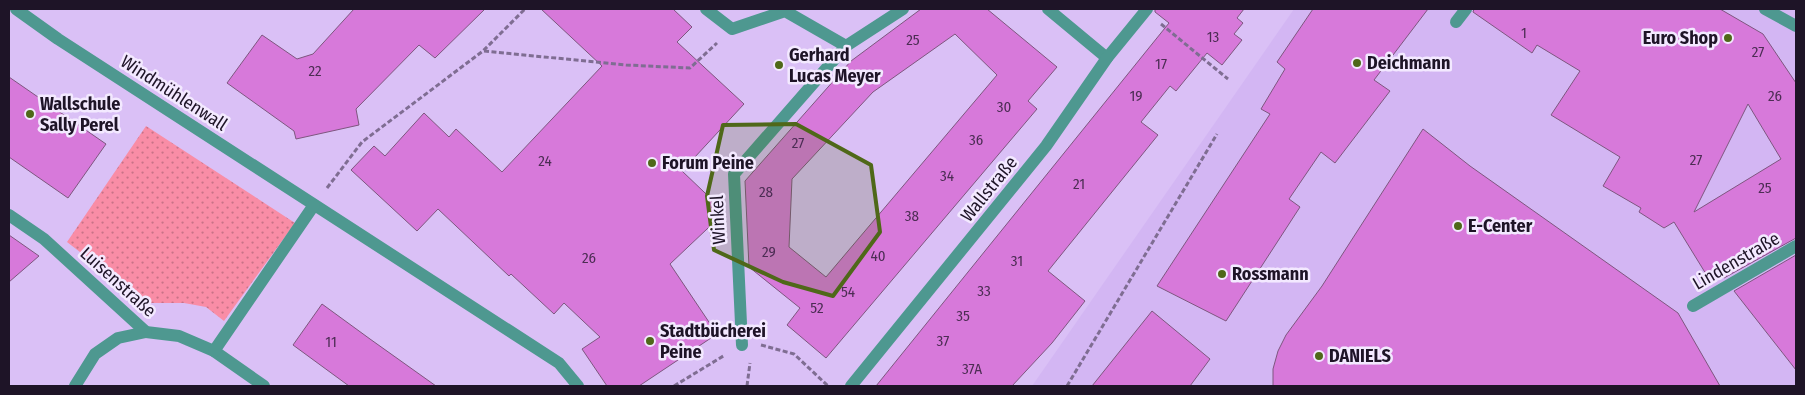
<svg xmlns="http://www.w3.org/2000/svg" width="1805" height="395" viewBox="0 0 1805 395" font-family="'Fira Sans Condensed',sans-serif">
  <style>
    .built { fill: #d3b6f3 }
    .green { fill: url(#green-dots) }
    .building { fill: #d779da; stroke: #7e567f; fill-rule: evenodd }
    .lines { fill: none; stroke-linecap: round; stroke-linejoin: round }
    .path { stroke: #7f6d92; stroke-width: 3; stroke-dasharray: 5 2.5; stroke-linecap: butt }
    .minor { stroke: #4e9890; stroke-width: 12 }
    .marked { fill: #4f6819; fill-opacity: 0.2; stroke: #4f6819; stroke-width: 4; stroke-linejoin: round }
    .poi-dot { fill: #4f6819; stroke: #f3e9ff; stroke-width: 2 }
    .labels { text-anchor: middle; stroke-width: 5; stroke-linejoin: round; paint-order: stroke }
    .number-label { font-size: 15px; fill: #4c2d54 }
    .poi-label { font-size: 18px; font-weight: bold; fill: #1e1427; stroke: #f3e9ff; text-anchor: start }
    .street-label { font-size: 18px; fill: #1e1427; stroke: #f3e9ff }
  </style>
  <defs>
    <pattern id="green-dots" width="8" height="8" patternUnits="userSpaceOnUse" patternTransform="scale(1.25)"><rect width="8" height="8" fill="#f98da6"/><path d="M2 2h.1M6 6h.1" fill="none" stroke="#c97287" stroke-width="1.8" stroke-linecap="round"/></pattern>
  </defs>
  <rect width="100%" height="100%" fill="#dac0f6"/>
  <polygon class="built" points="1294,9 1796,9 1796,386 1032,386"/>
  <polygon class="green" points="146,126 295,223 224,321 206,307 184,303 146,303 67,242"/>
  <g class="building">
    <polygon points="354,9 485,9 435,58 419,45 356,109 359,125 296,139 294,131 227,83 262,35 297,59 313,54"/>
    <polygon points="541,9 673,9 692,27 677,42 744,104 682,171 725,212 670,264 717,334 639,386 607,386 582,349 600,337 564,303 554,314 511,274 509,276 438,209 417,231 351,170 374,146 385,156 424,113 449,137 456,129 502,172 602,66"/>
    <path d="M921,9H987L1057,67L1028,101L1037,109L826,358L787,325L800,308L749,267L745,181L851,61ZM955,34L997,75L826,277L789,247L792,179L873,92Z"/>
    <polygon points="1155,9 1244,9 1237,18 1243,23 1234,34 1242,40 1222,65 1207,53 1176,91 1170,86 1141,122 1158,135 1048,271 1085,301 1052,343 1012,386 876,386 1169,23 1155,12"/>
    <polygon points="1313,9 1428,9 1374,80 1390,91 1335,163 1321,152 1289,199 1300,207 1226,321 1157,286 1270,114 1261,109 1285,69 1277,62"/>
    <path d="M1474,9H1720L1763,34L1796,83V238L1724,278L1716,268L1706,274L1674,222L1664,228L1639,212L1641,208L1603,186L1620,157L1551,115L1580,71L1537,45L1532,53L1473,12ZM1748,104L1781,159L1694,212Z"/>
    <polygon points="9,77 106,144 68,198 9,157"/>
    <polygon points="1423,129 1470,166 1678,313 1720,386 1273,386 1273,369 1278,351 1286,335 1322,286"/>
    <polygon points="9,235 39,256 9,282"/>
    <polygon points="1796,255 1796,370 1734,291"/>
    <polygon points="322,304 370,339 436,386 349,386 293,345"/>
    <polygon points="1152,311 1210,359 1190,386 1092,386"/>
  </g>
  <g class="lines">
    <g class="path">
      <polyline points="1161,24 1228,79"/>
      <polyline points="484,51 626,65 690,68 717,43"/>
      <polyline points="327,188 362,142 483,51 525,9"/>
      <polyline points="761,345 794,354 828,386"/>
      <polyline points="674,386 725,355"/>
      <polyline points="747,386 750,363"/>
      <polyline points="1067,386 1217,134"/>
    </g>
    <g class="minor">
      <polyline points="16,9 58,39 559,363 578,386"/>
      <polyline points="706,9 732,29 785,11 846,46"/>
      <polyline points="1048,9 1107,58"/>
      <polyline points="1765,9 1796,26"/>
      <polyline points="1456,22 1466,9"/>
      <polyline points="9,215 44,239 146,332 179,336 214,351 264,386"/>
      <polyline points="1693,306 1796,246"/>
      <polyline points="742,345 734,174 846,46 903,9"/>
      <polyline points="214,351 314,205"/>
      <polyline points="75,386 95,354 118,338 146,332"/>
      <polyline points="851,386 1046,146 1107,58 1147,9"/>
    </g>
  </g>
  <path class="marked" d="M796,124L871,165L880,232L833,296L783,282L714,250L707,196L723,125Z"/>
  <g class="poi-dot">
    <circle cx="1728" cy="38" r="5"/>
    <circle cx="1357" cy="63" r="5"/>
    <circle cx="779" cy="65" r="5"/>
    <circle cx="30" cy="114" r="5"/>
    <circle cx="652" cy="163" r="5"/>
    <circle cx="1458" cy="226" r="5"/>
    <circle cx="1222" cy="274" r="5"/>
    <circle cx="650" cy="341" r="5"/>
    <circle cx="1319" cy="356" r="5"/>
  </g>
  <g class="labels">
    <g class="number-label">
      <text x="1524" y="38">1</text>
      <text x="1213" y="42">13</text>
      <text x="913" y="45">25</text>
      <text x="1758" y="57">27</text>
      <text x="1161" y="69">17</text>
      <text x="315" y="76">22</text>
      <text x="1136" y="101">19</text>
      <text x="1775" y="101">26</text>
      <text x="1004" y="112">30</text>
      <text x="976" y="145">36</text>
      <text x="798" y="148">27</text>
      <text x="1696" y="165">27</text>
      <text x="545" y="166">24</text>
      <text x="947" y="181">34</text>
      <text x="1079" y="189">21</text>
      <text x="1765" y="193">25</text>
      <text x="766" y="197">28</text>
      <text x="912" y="221">38</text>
      <text x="769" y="257">29</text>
      <text x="878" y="261">40</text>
      <text x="589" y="263">26</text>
      <text x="1017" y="266">31</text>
      <text x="984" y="296">33</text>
      <text x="848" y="297">54</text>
      <text x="817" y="313">52</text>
      <text x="963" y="321">35</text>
      <text x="943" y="346">37</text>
      <text x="331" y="347">11</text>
      <text x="972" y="374">37A</text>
    </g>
    <g class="poi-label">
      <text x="1718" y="44" text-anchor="end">Euro Shop</text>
      <text x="789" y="61">Gerhard<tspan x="789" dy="21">Lucas Meyer</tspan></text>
      <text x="1367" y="69">Deichmann</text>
      <text x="40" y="110">Wallschule<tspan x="40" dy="21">Sally Perel</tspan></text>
      <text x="662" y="169">Forum Peine</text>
      <text x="1468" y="232">E-Center</text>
      <text x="1232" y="280">Rossmann</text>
      <text x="660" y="337">Stadtbücherei<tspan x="660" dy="21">Peine</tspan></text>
      <text x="1329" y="362">DANIELS</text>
    </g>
    <g class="street-label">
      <text transform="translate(174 93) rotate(33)" y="6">Windmühlenwall</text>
      <text transform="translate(989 189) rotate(-51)" y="6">Wallstraße</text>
      <text transform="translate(718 220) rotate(-93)" y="6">Winkel</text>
      <text transform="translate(1736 261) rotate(-30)" y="6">Lindenstraße</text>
      <text transform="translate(118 282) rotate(42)" y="6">Luisenstraße</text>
    </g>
  </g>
  <rect width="1805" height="395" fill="none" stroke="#1e1427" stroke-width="20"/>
</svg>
